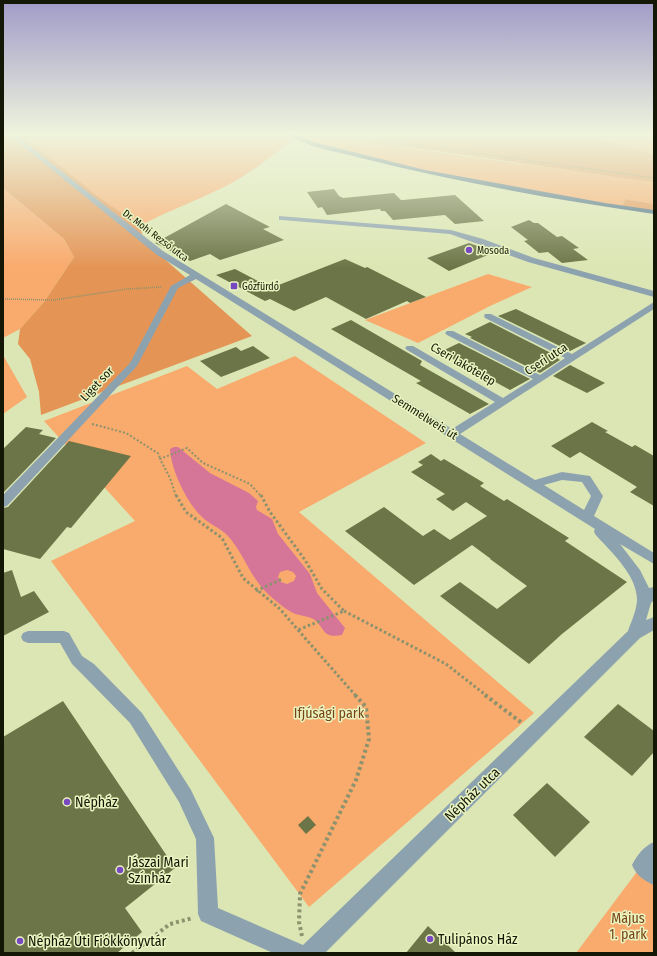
<svg xmlns="http://www.w3.org/2000/svg" width="657" height="956" viewBox="0 0 657 956" font-family="'Fira Sans Condensed',sans-serif">
  <style>
    .green { fill: #f9aa6d }
    .forest { fill: #e49556 }
    .water { fill: #d57699; fill-rule: evenodd }
    .building { fill: #6c7547 }
    .lines { fill: none; stroke-linecap: round; stroke-linejoin: round }
    .path-far3 { stroke: #8b926d; stroke-width: 1.5; stroke-dasharray: 1 1; stroke-linecap: butt }
    .path-far2 { stroke: #8b926d; stroke-width: 2; stroke-dasharray: 2 2; stroke-linecap: butt }
    .path-far1 { stroke: #8b926d; stroke-width: 3; stroke-dasharray: 2.5 2.5; stroke-linecap: butt }
    .path { stroke: #8b926d; stroke-width: 4; stroke-dasharray: 3 3; stroke-linecap: butt }
    .minor { fill: #8da2af; fill-rule: evenodd }
    .major { fill: #486d85; fill-rule: evenodd }
    .poi-dot { fill: #7748c0; stroke: #e9f4c1; stroke-width: 1.5 }
    .labels { text-anchor: middle; stroke-width: 3; stroke-linejoin: round; paint-order: stroke }
    .far-street-label { font-size: 10px; fill: #141705; stroke: #e9f4c1 }
    .far-poi-label { font-size: 10px; fill: #141705; stroke: #e9f4c1; text-anchor: start }
    .street-label { font-size: 12px; fill: #141705; stroke: #e9f4c1 }
    .near-park-label { font-size: 14px; fill: #774315; stroke: #e9f4c1 }
    .near-street-label { font-size: 14px; fill: #141705; stroke: #e9f4c1 }
    .near-poi-label { font-size: 14px; fill: #141705; stroke: #e9f4c1; text-anchor: start }
  </style>
  <rect width="100%" height="100%" fill="#dce6b4"/>
  <g class="green">
    <path d="M31,134H292L297,137L304,134H383L370,143L654,182V204L625,199L622,208C513,188 403,173 297,137C274,154 250,174 224,187C196,201 167,211 140,226L96,195L25,138L34,136Z"/>
    <polygon points="581,134 654,134 654,155"/>
    <polygon points="3,188 64,239 74,257 44,302 20,329 3,338"/>
    <polygon points="488,274 532,287 490,306 418,343 365,320"/>
    <polygon points="3,355 27,397 3,414"/>
    <polygon points="295,356 426,443 299,512 534,713 309,907 51,561 135,521 44,421 187,366 217,389"/>
    <polygon points="642,865 654,875 654,953 576,953"/>
  </g>
  <g class="forest">
    <polygon points="3,134 31,134 35,136 26,138 96,195 140,226 144,241 252,336 41,415 39,392 30,359 18,344 20,329 44,302 74,257 64,239 3,188"/>
    <path d="M383,134H581L654,155V182C559,170 464,153 369,143Z"/>
    <polygon points="625,199 654,204 654,212 622,208"/>
  </g>
  <path class="water" d="M174,447H178L210,473L249,493L258,501L256,507L257,510L272,519L278,534L310,574L317,593L345,628L342,635C323,638 326,631 316,621C311,616 299,616 293,613C285,609 276,601 269,595C250,578 244,553 227,535C220,528 209,524 202,517C187,503 171,470 170,449ZM287,570L293,572L296,576L294,581L287,584L281,582L278,577L280,572Z"/>
  <g class="building">
    <polygon points="334,189 339,196 343,198 394,193 401,200 403,200 455,195 484,221 455,224 445,215 393,220 385,211 381,211 380,209 327,215 322,207 318,208 307,192"/>
    <polygon points="226,204 270,227 263,229 284,240 220,260 210,254 190,261 155,243"/>
    <polygon points="529,220 534,223 538,223 557,237 562,236 579,248 573,249 588,260 562,263 548,252 539,253 524,241 528,240 511,227"/>
    <polygon points="469,243 495,252 449,271 427,258"/>
    <polygon points="345,259 365,268 367,267 426,297 410,303 407,301 366,319 326,297 294,311 270,299 265,301 216,275 235,269 271,288"/>
    <polygon points="516,309 586,343 570,351 498,316"/>
    <polygon points="351,320 422,361 420,365 489,404 470,414 416,383 421,381 331,329"/>
    <polygon points="490,322 559,357 557,358 560,360 540,373 470,338 472,337 465,334"/>
    <polygon points="459,343 530,379 510,390 440,352"/>
    <polygon points="253,346 270,358 221,377 200,361 236,347 241,351"/>
    <polygon points="570,365 605,383 587,393 553,376"/>
    <polygon points="592,422 608,431 605,432 632,447 635,445 654,456 654,506 630,492 637,487 580,452 570,458 551,446"/>
    <polygon points="26,427 43,430 39,434 56,438 3,493 3,449"/>
    <polygon points="69,441 131,456 71,528 67,527 40,559 3,549 3,508 8,507"/>
    <polygon points="431,454 441,461 444,459 484,483 480,486 504,501 507,499 569,538 565,541 627,582 562,634 529,664 440,596 460,582 497,609 527,586 490,559 491,559 472,545 414,585 345,531 384,507 423,536 434,529 450,540 487,516 466,502 453,511 436,499 445,494 411,472 423,465 418,462"/>
    <polygon points="12,570 21,597 34,591 49,612 3,636 3,573"/>
    <polygon points="63,701 175,868 125,908 142,932 117,953 3,953 3,737"/>
    <polygon points="618,704 654,731 654,752 632,776 584,737"/>
    <polygon points="547,783 590,822 555,857 513,815"/>
    <polygon points="308,816 316,825 306,834 298,825"/>
    <polygon points="428,926 456,953 406,953"/>
  </g>
  <g class="lines">
    <g class="path-far3">
      <polyline points="321,134 418,145 654,178"/>
      <polyline points="3,299 54,300 127,289 162,287"/>
    </g>
    <g class="path-far2">
      <polyline points="92,424 126,433 159,454 160,459"/>
      <polyline points="176,496 170,478 160,459 187,448 203,463 250,484 261,496"/>
    </g>
    <g class="path-far1">
      <polyline points="176,495 186,512 222,538 243,578 280,609 298,630"/>
      <polyline points="261,495 270,512 305,560 322,589 344,611 298,630"/>
      <polyline points="256,591 282,579"/>
      <polyline points="344,611 446,664 487,696"/>
      <polyline points="298,630 356,696"/>
    </g>
    <g class="path">
      <polyline points="485,695 522,723"/>
      <polyline points="302,936 299,922 300,894 356,780 369,739 366,707 355,695"/>
      <polyline points="132,953 170,924 193,918"/>
    </g>
    <g class="minor">
      <path d="M8,134H14L163,251L452,429L495,402L407,350L405,348L407,346H413L503,398L533,379L447,335L445,333L447,331H453L540,375L565,358L485,318L484,316L485,314H491L572,354L654,302V309L460,434L535,480L562,472L590,476L603,496L594,516L654,553V564L620,544L640,570L649,588L654,587V600L651,603L646,620L654,617V630L640,638L325,953H273L201,921L198,914L196,839L179,802L130,723L82,674L72,664L60,643H28L23,641L21,637L23,633L28,631H64L69,633L82,656L94,664L142,713L191,790L214,838L218,908L303,945L628,631C631,622 636,612 637,601C638,576 611,552 595,534L594,531L595,529L196,279L178,288L137,366L7,506L3,507V495L130,363L171,286L190,275L157,255ZM562,480L582,482L591,496L584,510L544,485Z"/>
      <polygon points="279,216 451,230 483,239 534,258 654,291 654,297 528,262 450,234 282,220 279,220"/>
      <path d="M654,842V885C644,881 636,875 632,865C637,855 644,846 654,842Z"/>
    </g>
    <path class="major" d="M289,134H296L313,142L425,170L605,203L654,210V214C556,200 457,182 361,158C340,152 306,148 289,134Z"/>
  </g>
  <linearGradient id="sky" x2="0" y2="1"><stop stop-color="#a09bc8"/><stop offset="0.5" stop-color="#eff4dd"/><stop offset="1" stop-color="#eff4dd" stop-opacity="0"/></linearGradient>
  <rect width="657" height="268" fill="url(#sky)"/>
  <g class="poi-dot">
    <circle cx="469" cy="250" r="4"/>
    <rect x="230" y="282" width="8" height="8" rx="2"/>
    <circle cx="67" cy="802" r="4"/>
    <circle cx="120" cy="870" r="4"/>
    <circle cx="430" cy="939" r="4"/>
    <circle cx="20" cy="941" r="4"/>
  </g>
  <g class="labels">
    <g class="far-street-label">
      <text transform="translate(156 235) rotate(37)" y="4">Dr. Mohi Rezső utca</text>
    </g>
    <g class="far-poi-label">
      <text x="477" y="254">Mosoda</text>
      <text x="242" y="290">Gőzfürdő</text>
    </g>
    <g class="street-label">
      <text transform="translate(546 359) rotate(-33)" y="4">Cseri utca</text>
      <text transform="translate(463 364) rotate(30)" y="4">Cseri lakótelep</text>
      <text transform="translate(97 384) rotate(-47)" y="4">Liget sor</text>
      <text transform="translate(425 417) rotate(32)" y="4">Semmelweis út</text>
    </g>
    <g class="near-park-label">
      <text x="329" y="718">Ifjúsági park</text>
      <text x="628" y="923">Május<tspan x="628" dy="16">1. park</tspan></text>
    </g>
    <g class="near-street-label">
      <text transform="translate(472 794) rotate(-44)" y="5">Népház utca</text>
    </g>
    <g class="near-poi-label">
      <text x="75" y="807">Népház</text>
      <text x="128" y="867">Jászai Mari<tspan x="128" dy="16">Színház</tspan></text>
      <text x="438" y="944">Tulipános Ház</text>
      <text x="28" y="946">Népház Úti Fiókkönyvtár</text>
    </g>
  </g>
  <rect width="657" height="956" fill="none" stroke="#141705" stroke-width="8"/>
</svg>
